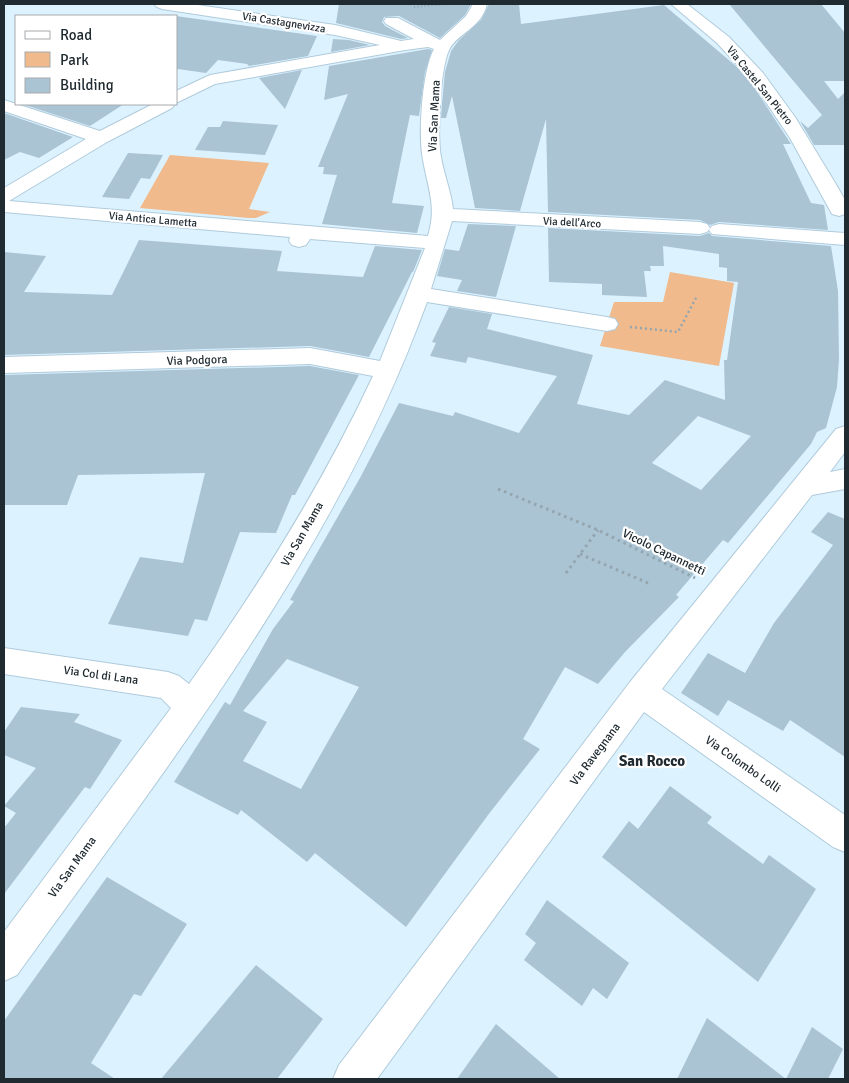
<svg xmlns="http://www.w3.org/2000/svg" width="849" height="1083" viewBox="0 0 849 1083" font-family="Signika,sans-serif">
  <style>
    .green { fill: #f0ba8c }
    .building { fill: #aac4d4; fill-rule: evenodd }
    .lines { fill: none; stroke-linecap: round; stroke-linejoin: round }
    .minor-casing { stroke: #b0cbdb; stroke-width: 2 }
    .path-far2 { stroke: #93a5af; stroke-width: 2; stroke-dasharray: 1 2.5; stroke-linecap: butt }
    .path-far1 { stroke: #93a5af; stroke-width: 2.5; stroke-dasharray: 2 3; stroke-linecap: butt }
    .path { stroke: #93a5af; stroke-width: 3; stroke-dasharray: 2.5 4; stroke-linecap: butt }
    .minor { fill: #fff; fill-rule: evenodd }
    .labels { text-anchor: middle; stroke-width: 4.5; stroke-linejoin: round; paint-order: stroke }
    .far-street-label { font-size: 11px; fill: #202b31; stroke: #fff }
    .street-label { font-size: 12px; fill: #202b31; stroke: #fff }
    .quarter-label { font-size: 15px; font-weight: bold; fill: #202b31; stroke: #fff }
  </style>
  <rect width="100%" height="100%" fill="#dcf2ff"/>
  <g class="green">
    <polygon points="170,155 269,163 249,209 270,212 256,218 248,218 140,208"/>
    <polygon points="670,272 734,283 719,366 600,346 614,302 663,302"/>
  </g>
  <g class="building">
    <polygon points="339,4 471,4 465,15 440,38 399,16 384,17 382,22 385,26 408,38 401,39 336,23"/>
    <polygon points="489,4 519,4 521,24 664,5 737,67 750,81 791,144 783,144 811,203 824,205 828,230 719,222 710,225 700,220 548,212 546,119 520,211 475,208 452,96 446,118 441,118 442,103 445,72 451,51 459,40 481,20"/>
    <polygon points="729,4 821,4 845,33 845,81 824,81 838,99 845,92 845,145 814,145 800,121 808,128 822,115"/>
    <polygon points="176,16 317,36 308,56 249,66 247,64 218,60 206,73 178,69 176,71"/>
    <polygon points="333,39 349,40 370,45 331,52"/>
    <polygon points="428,49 432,50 425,72 419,116 410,115 392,203 424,206 417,233 322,224 337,175 323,174 324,167 318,167 348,94 324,100 329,66"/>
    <polygon points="302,70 285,109 259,78"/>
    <polygon points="22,104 124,104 90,126"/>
    <polygon points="4,113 73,137 39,158 20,152 4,160"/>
    <polygon points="223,121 278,125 265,155 195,150 208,127 220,127"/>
    <polygon points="128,153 163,155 150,179 141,178 129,199 102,197"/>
    <polygon points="468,224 516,226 496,297 457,291 462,280 437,276 445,249 459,251"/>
    <path d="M548,228L700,236L709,233L712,236L831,246L838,291L839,359L837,387L826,428L817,432L811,444L728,543L723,540L676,595L679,597L625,652L598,684L565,667L523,739L540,749L488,815L406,927L315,853L307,862L241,810L238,815L174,782L225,702L230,705L273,629L294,601L290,600L360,478L399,403L453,416L455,412L519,433L557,376L468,357L466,363L430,356L436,343L432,342L449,307L492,314L487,329L593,355L577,404L629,415L665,380L725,400L724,360H727L738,282L727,281V268L719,267V254L663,246L664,266H650L651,271H644L647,297L602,295V284L549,282ZM698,416L751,436L701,490L652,463ZM287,659L359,687L301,789L243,761L267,722L243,711Z"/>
    <polygon points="139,240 282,251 277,271 363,277 375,246 422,250 413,272 412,272 369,357 310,346 4,355 4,252 46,256 24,292 112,295"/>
    <polygon points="310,366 359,375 295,495 292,495 276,533 240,532 207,621 195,619 188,636 108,624 140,557 183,563 205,473 78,475 67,505 4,505 4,375"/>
    <polygon points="828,512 845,519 845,757 790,720 783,731 728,700 718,716 681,693 708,653 745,673 774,623 833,545 811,532"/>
    <polygon points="21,707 80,714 74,722 122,740 90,789 85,787 4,894 4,828 16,813 4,806 36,768 4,755 4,732"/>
    <polygon points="670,786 712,817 707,823 763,864 769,855 816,889 758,982 602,857 629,821 638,829"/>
    <polygon points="107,877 187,924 141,996 134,994 91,1063 115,1079 4,1079 4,1021"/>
    <polygon points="547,900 629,963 607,999 593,988 582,1006 524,960 536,943 525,934"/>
    <polygon points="256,965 323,1019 277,1079 161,1079"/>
    <polygon points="707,1018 786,1079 812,1027 843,1049 828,1079 677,1079"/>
    <polygon points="496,1024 560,1079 457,1079"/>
  </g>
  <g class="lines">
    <defs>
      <g id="minor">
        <path d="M154,4H191L335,25L401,41L414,39L386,24L384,21L386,18H398L440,40L466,16L473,4H487C481,29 458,32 449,50C440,70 437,135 441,157C444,175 451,191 453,209L700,222L707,224L710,228L707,232L700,234L452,221L431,289L607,317L615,319L618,324L615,329L607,331L427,302C337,550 170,763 17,975L4,981V932L171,708L161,698L4,674V648L168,672L179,676L189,684C259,586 322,485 373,376L310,364L4,373V357L310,348L380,361L425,248L310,239L306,245L299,247L292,245L289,241L290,237L4,212V188L86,139L4,111V100L100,131L153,104H175L172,108L107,142L9,201L428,236C437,206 428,189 423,160C418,135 422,71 434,49L428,47L405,50L215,84L176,103V91L210,75L380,45L335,35L162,9L157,7Z"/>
        <polygon points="671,4 687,4 729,37 763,73 795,117 834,181 845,200 845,214 839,216 832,214 790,138 751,80 717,43"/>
        <polygon points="719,224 845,233 845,245 712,234 709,230 712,226"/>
        <polygon points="845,426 845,452 830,472 845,469 845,489 812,495 662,689 845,815 845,852 833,847 644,712 377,1079 333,1079 339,1065 630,682 836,429"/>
      </g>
    </defs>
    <use href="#minor" class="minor-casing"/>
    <polyline class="path-far2" points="414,7 445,4"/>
    <polyline class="path-far1" points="630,327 678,332 697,296"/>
    <g class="path">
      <polyline points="498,489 598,530 695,578"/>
      <polyline points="580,554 648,583"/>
      <polyline points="566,573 598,530"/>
    </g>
    <use href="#minor" class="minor"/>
  </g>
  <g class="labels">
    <g class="far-street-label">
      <text transform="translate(284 22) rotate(9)" y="4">Via Castagnevizza</text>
      <text transform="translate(760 85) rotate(51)" y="4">Via Castel San Pietro</text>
      <text transform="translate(153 219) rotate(5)" y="4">Via Antica Lametta</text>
      <text transform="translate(572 222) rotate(3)" y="4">Via dell'Arco</text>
    </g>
    <g class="street-label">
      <text transform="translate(434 116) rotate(-87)" y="4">Via San Mama</text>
      <text transform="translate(197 360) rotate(-2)" y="4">Via Podgora</text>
      <text transform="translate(302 534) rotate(-60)" y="4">Via San Mama</text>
      <text transform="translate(664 552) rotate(26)" y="4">Vicolo Capannetti</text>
      <text transform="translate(101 675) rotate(8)" y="4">Via Col di Lana</text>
      <text transform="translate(595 754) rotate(-53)" y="4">Via Ravegnana</text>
      <text transform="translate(743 764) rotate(35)" y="4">Via Colombo Lolli</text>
      <text transform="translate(72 867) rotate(-54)" y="4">Via San Mama</text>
    </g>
    <g class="quarter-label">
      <text x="652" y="766">San Rocco</text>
    </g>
  </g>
  <rect width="849" height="1083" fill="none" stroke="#202b31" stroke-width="10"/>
  <rect x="15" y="15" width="162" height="90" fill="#ffffff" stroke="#a6aaad"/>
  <rect x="25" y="31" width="25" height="8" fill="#ffffff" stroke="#a6aaad"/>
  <text x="60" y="40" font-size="15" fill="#202b31">Road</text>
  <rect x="25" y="52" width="25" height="15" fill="#f0ba8c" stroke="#a6aaad"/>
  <text x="60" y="65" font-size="15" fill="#202b31">Park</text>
  <rect x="25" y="78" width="25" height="15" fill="#aac4d4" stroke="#a6aaad"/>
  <text x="60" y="90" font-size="15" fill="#202b31">Building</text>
</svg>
